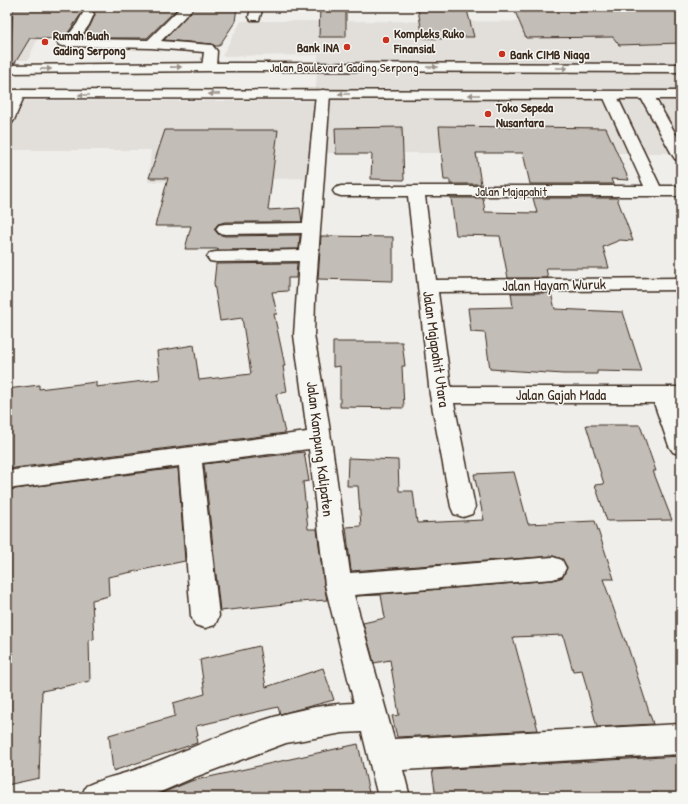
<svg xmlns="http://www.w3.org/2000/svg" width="688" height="804" viewBox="0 0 688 804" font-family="'Patrick Hand',sans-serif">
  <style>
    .built { fill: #e2dfdb }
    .building { fill: #c2bdb7; stroke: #3b2a1e }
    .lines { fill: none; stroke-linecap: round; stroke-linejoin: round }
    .minor-casing { stroke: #3b2a1e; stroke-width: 3 }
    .primary-casing { stroke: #3b2a1e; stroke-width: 3 }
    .minor { fill: #f6f6f2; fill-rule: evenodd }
    .primary { fill: #f6f6f2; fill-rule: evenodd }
    .oneway { fill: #989088 }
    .poi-dot { fill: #c8321e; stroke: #f6f6f2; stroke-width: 1.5 }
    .labels { text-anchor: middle; stroke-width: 3; stroke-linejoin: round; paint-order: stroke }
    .far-poi-label { font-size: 13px; font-weight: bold; fill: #3b2a1e; stroke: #f6f6f2; text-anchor: start }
    .far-street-label { font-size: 13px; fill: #3b2a1e; stroke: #f6f6f2 }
    .street-label { font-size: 15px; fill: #3b2a1e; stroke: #f6f6f2 }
  </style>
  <rect width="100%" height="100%" fill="#efeeea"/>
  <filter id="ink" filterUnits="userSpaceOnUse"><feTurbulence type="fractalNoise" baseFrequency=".025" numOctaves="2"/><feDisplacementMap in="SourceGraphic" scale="8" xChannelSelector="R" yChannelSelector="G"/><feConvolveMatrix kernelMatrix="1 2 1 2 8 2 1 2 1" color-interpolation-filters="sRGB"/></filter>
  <g filter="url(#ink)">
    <g class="built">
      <polygon points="7,13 49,13 28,60 7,60"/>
      <polygon points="241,21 681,22 681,153 312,153 308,178 148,182 151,150 7,150 7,101 315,101 318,55 222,56"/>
    </g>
    <g class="building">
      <polygon points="13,7 179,7 147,38 82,38 90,26 95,15 92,10 84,10 65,37 57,39 30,38 15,63 10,63"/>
      <polygon points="195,7 237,7 235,22 219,46 215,46 212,44 164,40"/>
      <polygon points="320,7 346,7 346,37 319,37"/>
      <polygon points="648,7 681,9 681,43 619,45 613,37 526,38 514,9"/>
      <polygon points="418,10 467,10 474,37 444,37 444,39 423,38"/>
      <polygon points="439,126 606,128 629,180 611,179 613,184 530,184 523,153 476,153 481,184 450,184 450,180 444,180"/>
      <polygon points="402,127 404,180 371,179 372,154 336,154 335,128"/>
      <polygon points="165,130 278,130 268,210 300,208 302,222 225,222 218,224 214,229 218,234 225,236 300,235 299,249 217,250 218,249 185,249 191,226 155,226 168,178 149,178"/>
      <polygon points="451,198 483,198 485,212 537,213 533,198 617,198 633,241 620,240 603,247 609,268 546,268 548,278 508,278 500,236 456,235"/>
      <polygon points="321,236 393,237 393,281 318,279"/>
      <polygon points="297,263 296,278 288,278 288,291 272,292 277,314 274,314 285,366 283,366 287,392 276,394 285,433 7,469 7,389 39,385 39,389 96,382 96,387 160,379 157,351 194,345 199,380 251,374 242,318 220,321 214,283 216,264"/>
      <polygon points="511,293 551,293 555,309 623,312 642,372 597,371 597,374 563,374 490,369 485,333 471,332 468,308 513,307"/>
      <polygon points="333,342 402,342 405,366 402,366 404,408 340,407 340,366 333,367"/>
      <polygon points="586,425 640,425 656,471 653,471 672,520 607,521 595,485 604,484"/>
      <polygon points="304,452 309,481 303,482 308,529 317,529 324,585 327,600 285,603 285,604 220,611 204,464"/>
      <polygon points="348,458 398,460 399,491 413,491 417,523 484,520 474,474 514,472 528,524 595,521 614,579 603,579 625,641 626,641 653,724 597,727 582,670 573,671 563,635 513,637 538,730 397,737 392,716 399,715 390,660 374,663 363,623 385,618 381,595 356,596 553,580 563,577 567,567 562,559 553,556 351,571 346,527 361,526 358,486 347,486"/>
      <polygon points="178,468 185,561 108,577 109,596 92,600 94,639 89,640 90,681 42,691 39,778 7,785 7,651 9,614 7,615 7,490"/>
      <polygon points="259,646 266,687 323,668 334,700 280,714 278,707 196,726 198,736 196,737 197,743 113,771 109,735 175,716 173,703 205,694 200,660"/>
      <polygon points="358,744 370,797 160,797 160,794 191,781"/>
      <polygon points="681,756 681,797 658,797 657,793 591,797 436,797 432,770"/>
    </g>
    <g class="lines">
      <defs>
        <g id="minor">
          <polygon points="181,7 194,7 161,41 212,45 217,51 216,67 214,70 204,70 202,67 204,52 151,48 63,46 59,45 57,42 59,39 66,38 77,24 84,11 92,11 94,14 89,25 79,39 148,40"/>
          <polygon points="251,7 263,7 259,20 251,20 249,17"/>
          <polygon points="18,90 23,91 25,94 14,120 12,123 7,124 7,103 13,91"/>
          <path d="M323,90L328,91L330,94L315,299L314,335L328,418L350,573L553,557L562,560L566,568L562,576L553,579L354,595L394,739L681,724V754L403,770L410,797H378L362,732L343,733L286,743L195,777L149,797H81L86,786C105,777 126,774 146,766C213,740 281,705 354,703L325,585L309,449L202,463L219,616L215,625L205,628L195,625L191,616L179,466L7,489V471L307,432L294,335L299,261L216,262L210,261L207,257L210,253L216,252L300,250L302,233L225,234L219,233L216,229L219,225L225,224L303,223L316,94L318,91Z"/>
          <polygon points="610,92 615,93 617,96 660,186 681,186 681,196 425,196 436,280 681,278 681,290 438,292 451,387 681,387 681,403 676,403 681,416 681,455 673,452 669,446 654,403 454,403 475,507 472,514 463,517 454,514 451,507 430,395 408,196 341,196 335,194 333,191 335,188 341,186 644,186 603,96 605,93"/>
          <polygon points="647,92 652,93 654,96 681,143 681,161 675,159 673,156 640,96 642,93"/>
        </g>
        <g id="primary">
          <polygon points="209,63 681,64 681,72 209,71 7,73 7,65"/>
          <polygon points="7,90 681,91 681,99 7,98"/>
        </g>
      </defs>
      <use href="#minor" class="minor-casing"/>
      <use href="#primary" class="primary-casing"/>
      <use href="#minor" class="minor"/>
      <use href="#primary" class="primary"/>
    </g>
    <defs><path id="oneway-solid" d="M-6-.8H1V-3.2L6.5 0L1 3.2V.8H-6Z"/></defs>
    <g class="oneway">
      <use href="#oneway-solid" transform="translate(176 67) rotate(-1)"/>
      <use href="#oneway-solid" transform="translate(432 67)"/>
      <use href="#oneway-solid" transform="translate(562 68)"/>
      <use href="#oneway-solid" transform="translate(46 69) rotate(-1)"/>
      <use href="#oneway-solid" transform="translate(214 94) rotate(179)"/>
      <use href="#oneway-solid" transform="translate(344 94) rotate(180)"/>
      <use href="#oneway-solid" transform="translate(84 95) rotate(-180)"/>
      <use href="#oneway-solid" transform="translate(474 95) rotate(-180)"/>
    </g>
  </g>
  <g class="poi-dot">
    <circle cx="386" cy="40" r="4"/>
    <circle cx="45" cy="42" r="4"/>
    <circle cx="347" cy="47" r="4"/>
    <circle cx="502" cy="54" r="4"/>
    <circle cx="488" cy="114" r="4"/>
  </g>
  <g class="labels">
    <g class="far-poi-label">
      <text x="394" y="38">Kompleks Ruko<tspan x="394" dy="15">Finansial</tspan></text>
      <text x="53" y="40">Rumah Buah<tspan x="53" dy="15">Gading Serpong</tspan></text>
      <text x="339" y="52" text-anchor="end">Bank INA</text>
      <text x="510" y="59">Bank CIMB Niaga</text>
      <text x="496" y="112">Toko Sepeda<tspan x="496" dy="15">Nusantara</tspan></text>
    </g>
    <g class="far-street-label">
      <text x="344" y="72">Jalan Boulevard Gading Serpong</text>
      <text x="511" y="196">Jalan Majapahit</text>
    </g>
    <g class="street-label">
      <text transform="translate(554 285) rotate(-1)" y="5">Jalan Hayam Wuruk</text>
      <text transform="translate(436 349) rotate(82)" y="5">Jalan Majapahit Utara</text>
      <text x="561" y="400">Jalan Gajah Mada</text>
      <text transform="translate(320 449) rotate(83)" y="5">Jalan Kampung Kalipaten</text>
    </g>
  </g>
  <rect width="688" height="804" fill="none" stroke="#f6f6f2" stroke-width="24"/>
  <rect x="12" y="12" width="664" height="780" fill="none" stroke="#3b2a1e" stroke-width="1.5" filter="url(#ink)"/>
</svg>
